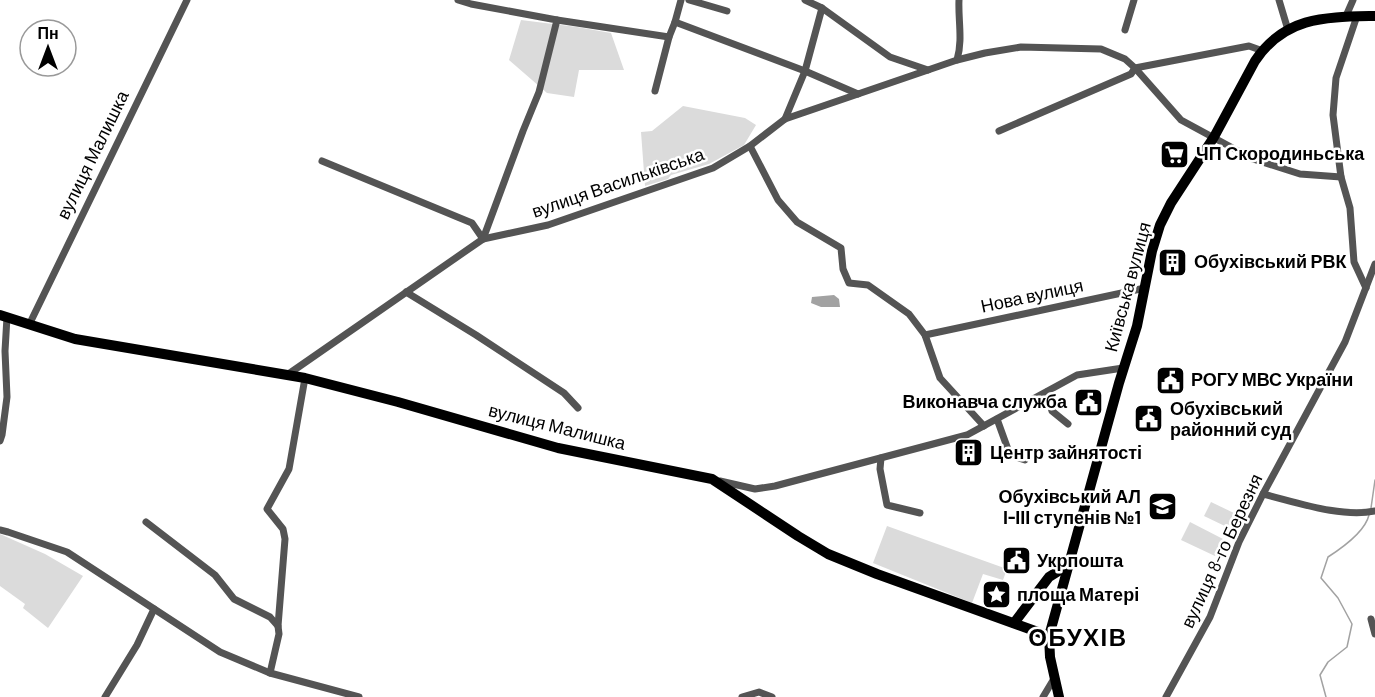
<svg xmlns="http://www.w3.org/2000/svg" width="1375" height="697" viewBox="0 0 1375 697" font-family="Barlow,sans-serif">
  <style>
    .green { fill: #dbdbdb }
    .water { fill: #a2a2a2 }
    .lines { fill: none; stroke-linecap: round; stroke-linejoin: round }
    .stream { stroke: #a2a2a2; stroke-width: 1.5 }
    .minor { stroke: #545454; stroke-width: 7 }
    .primary { stroke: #000; stroke-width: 10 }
    .labels { text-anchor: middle; stroke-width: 5; stroke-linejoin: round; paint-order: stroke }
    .poi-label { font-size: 18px; font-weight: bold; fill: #000; stroke: #fff; text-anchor: start }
    .street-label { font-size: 18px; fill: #000; stroke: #fff }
    .district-label { font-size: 24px; font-weight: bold; letter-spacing: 1.5px; fill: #000; stroke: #fff }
  </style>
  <rect width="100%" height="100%" fill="#fff"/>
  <g class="green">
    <polygon points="521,20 577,27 611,33 624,70 579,70 574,97 547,93 509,60"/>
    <polygon points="683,106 745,118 756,125 744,145 709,164 671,175 668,179 645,186 641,132 652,131"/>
    <polygon points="1211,502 1236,514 1229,528 1204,516"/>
    <polygon points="1190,522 1223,539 1215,556 1181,540"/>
    <polygon points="887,526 1007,569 1003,580 983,574 972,603 873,563"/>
    <polygon points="0,534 45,554 83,576 48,628 23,608 25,604 0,586"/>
  </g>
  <polygon class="water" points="834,295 839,299 840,307 821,307 811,303 812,297"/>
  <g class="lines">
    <g class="stream">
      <polyline points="1371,508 1375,480"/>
      <path d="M1326,697L1320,675L1328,662L1347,647L1352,624L1338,598L1321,578L1328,557C1342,548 1365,532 1369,515"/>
    </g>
    <g class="minor">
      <polyline points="458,0 471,4 557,20 539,92 523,131 483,239"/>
      <polyline points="689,0 727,11"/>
      <polyline points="805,0 822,8 805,71 858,94 928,70"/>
      <polyline points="1279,0 1288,30"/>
      <path d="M822,8L890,57L928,70L957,60C963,40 958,20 959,0"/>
      <polyline points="1346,16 1353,0"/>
      <polyline points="1357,16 1336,78 1333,115 1341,177 1350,208 1354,262 1366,288"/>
      <polyline points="557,20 669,37"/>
      <polyline points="675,22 681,0"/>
      <polyline points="1125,30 1134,0"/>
      <polyline points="957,60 985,53 1021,47 1101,49 1125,59 1135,68 1249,46 1263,51"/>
      <polyline points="655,91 669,37 675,22 805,71 785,119"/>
      <polyline points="999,131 1131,74 1135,68 1181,120 1253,159 1300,174 1341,177"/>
      <polyline points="750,146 778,200 797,222 841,248 843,269 849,283 868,285 909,314 925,335 940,378 984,426"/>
      <polyline points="322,161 472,223 483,239"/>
      <polyline points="406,292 476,335 564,393 578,408"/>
      <polyline points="29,325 187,0"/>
      <polyline points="925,335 1145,288"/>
      <polyline points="287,375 483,239 548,225 713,168 750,146 785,119 858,94"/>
      <polyline points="1047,392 1052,411 1068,424"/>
      <polyline points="997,419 1010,455 1025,460"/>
      <polyline points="0,441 2,435 7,397 5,351 7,317"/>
      <polyline points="881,458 880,469 887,505 920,513"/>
      <polyline points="720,481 755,489 775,486 967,435 1077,375 1123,368"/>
      <path d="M1263,494C1296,502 1341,518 1375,511"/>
      <polyline points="146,522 215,575 234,599 270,617 278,626 279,634 270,673"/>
      <polyline points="0,530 8,532 67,552 220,652 270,673 359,697"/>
      <polyline points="1371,619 1375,634"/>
      <polyline points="278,626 285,539 283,529 267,509 289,469 305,378"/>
      <polyline points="105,697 137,645 154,609"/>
      <polyline points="742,697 759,692 772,697"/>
      <polyline points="1043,697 1055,677"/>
      <polyline points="1166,697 1210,617 1239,542 1263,494 1345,342 1375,264"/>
    </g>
    <g class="primary">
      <polyline points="0,315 75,339 305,378 398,402 558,448 712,479 798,536 828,554 877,574 1049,636"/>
      <polyline points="1014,623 1049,577 1068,565"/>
      <path d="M1059,697L1050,657L1049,636L1119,383L1137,326L1152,251L1160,225L1171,203L1214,137L1255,61C1285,16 1326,17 1375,16"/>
    </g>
  </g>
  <defs>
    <symbol id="supermarket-square" viewBox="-11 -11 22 22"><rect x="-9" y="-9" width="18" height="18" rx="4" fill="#000" stroke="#fff"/><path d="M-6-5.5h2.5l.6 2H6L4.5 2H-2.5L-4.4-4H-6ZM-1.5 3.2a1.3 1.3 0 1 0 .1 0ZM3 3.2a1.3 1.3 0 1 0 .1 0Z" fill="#fff"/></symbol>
    <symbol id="building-square" viewBox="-11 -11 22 22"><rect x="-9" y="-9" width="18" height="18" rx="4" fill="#000" stroke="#fff"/><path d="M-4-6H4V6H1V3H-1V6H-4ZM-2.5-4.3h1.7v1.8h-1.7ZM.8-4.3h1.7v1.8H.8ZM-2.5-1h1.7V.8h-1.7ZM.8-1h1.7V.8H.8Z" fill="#fff"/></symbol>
    <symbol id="civic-square" viewBox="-11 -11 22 22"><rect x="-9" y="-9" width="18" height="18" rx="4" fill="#000" stroke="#fff"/><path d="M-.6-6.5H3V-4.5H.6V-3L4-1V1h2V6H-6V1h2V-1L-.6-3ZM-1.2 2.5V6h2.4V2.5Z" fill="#fff"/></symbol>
    <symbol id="school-square" viewBox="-11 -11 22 22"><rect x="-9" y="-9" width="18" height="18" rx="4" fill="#000" stroke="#fff"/><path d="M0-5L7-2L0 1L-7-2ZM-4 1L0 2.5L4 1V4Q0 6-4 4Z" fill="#fff"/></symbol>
    <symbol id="sight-square" viewBox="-11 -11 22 22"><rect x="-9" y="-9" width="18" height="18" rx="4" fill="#000" stroke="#fff"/><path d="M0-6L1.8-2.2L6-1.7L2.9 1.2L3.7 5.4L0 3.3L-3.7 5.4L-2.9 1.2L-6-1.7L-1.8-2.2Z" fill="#fff"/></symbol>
  </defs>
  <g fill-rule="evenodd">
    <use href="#supermarket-square" x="1158" y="138" width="33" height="33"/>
    <use href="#building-square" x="1156" y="246" width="33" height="33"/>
    <use href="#civic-square" x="1154" y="364" width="33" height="33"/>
    <use href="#civic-square" x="1072" y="386" width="33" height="33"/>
    <use href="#civic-square" x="1132" y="402" width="33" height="33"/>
    <use href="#building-square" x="952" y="436" width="33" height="33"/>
    <use href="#school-square" x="1146" y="490" width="33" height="33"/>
    <use href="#civic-square" x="1000" y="544" width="33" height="33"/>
    <use href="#sight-square" x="980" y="578" width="33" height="33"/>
  </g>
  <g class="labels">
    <g class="poi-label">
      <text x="1196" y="160">ЧП Скородиньська</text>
      <text x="1194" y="268">Обухівський РВК</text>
      <text x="1191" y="386">РОГУ МВС України</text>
      <text x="1067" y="408" text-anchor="end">Виконавча служба</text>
      <text x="1170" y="415">Обухівський<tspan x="1170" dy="21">районний суд</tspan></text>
      <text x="990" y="459">Центр зайнятості</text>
      <text x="1141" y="503" text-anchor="end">Обухівський АЛ<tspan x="1141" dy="21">І-ІІІ ступенів №1</tspan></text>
      <text x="1037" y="567">Укрпошта</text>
      <text x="1017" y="601">площа Матері</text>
    </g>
    <g class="street-label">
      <text transform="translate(93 155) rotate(-64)" y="6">вулиця Малишка</text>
      <text transform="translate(618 183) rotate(-19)" y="6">вулиця Васильківська</text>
      <text transform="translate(1128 287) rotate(-75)" y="6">Київська вулиця</text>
      <text transform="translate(1032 296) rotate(-12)" y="6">Нова вулиця</text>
      <text transform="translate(557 427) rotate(14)" y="6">вулиця Малишка</text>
      <text transform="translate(1222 551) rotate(-65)" y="6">вулиця 8-го Березня</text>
    </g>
    <g class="district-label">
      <text x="1078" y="646">ОБУХІВ</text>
    </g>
  </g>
  <g transform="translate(48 48)"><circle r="28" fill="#ffffff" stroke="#999999" stroke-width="1.5"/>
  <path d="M0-4.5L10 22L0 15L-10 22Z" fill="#000000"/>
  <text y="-9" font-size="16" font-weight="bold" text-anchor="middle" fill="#000000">Пн</text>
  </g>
</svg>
